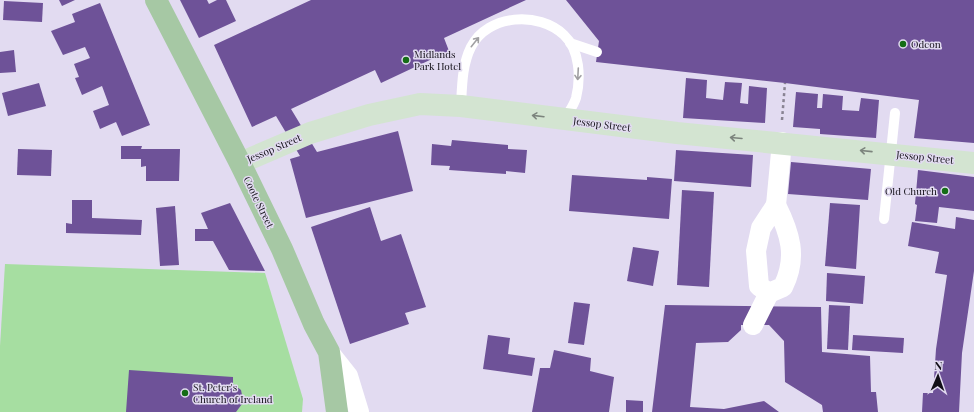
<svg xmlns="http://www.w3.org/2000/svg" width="974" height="412" viewBox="0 0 974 412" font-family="'Playfair Display',serif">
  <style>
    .green { fill: #a6dea1 }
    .building { fill: #6e5298 }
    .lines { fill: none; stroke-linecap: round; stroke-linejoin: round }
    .path { stroke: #898393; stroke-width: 2.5; stroke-dasharray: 3 3; stroke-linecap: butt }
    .lane { stroke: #fff; stroke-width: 10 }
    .street { stroke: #fff; stroke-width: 20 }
    .secondary { stroke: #d3e4d1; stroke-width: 22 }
    .primary { stroke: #a6c8a4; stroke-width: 22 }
    .oneway { stroke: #a09fa2 }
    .oneway2 { stroke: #7c847d }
    .poi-dot { fill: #156d16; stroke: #e2dbf1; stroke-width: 1.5 }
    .labels { text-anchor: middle; stroke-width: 3; stroke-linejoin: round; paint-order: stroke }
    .poi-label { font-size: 10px; fill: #120f17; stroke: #e2dbf1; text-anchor: start }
    .street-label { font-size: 10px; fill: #120f17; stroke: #e2dbf1 }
  </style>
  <rect width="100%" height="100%" fill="#e2dbf1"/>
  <polygon class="green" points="5,264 265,273 303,399 302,412 0,412 0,346"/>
  <g class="building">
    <polygon points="59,0 75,0 62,6"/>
    <polygon points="180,0 207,0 209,4 217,0 226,0 236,21 199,38"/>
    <polygon points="311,0 526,0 444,38 449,51 381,83 375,70 291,109 317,152 398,131 413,191 306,218 290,159 300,156 276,116 252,127 214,45"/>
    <polygon points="566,0 974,0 974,143 914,138 919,100 785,83 596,62 599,41"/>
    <polygon points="4,1 43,3 42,22 3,20"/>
    <polygon points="100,3 150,125 122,136 116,122 100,129 93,111 109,105 102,86 82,95 75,78 79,77 74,64 90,58 85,47 63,55 51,31 75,22 72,14"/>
    <polygon points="14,50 16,72 0,73 0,52"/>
    <polygon points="686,78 707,80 706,98 723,100 725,82 742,83 740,103 748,104 749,86 767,88 765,123 683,118"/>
    <polygon points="39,83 46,106 8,116 2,93"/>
    <polygon points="796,92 818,94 817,108 822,108 823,94 843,96 842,110 859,111 861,98 879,100 876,138 820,134 820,129 793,127"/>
    <polygon points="452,140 508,145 508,149 527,150 525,173 506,171 506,174 449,170 450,166 431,165 432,144 451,146"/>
    <polygon points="121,146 142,146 141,149 180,149 179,181 146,181 146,166 141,167 141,159 121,159"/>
    <polygon points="18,149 52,150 51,176 17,175"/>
    <polygon points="676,150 753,155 751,187 674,181"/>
    <polygon points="791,162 871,169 868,200 788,194"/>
    <polygon points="918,170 974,177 974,211 939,207 937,223 915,221 917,205 915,204"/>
    <polygon points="572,175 647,180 647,177 672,179 669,219 569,211"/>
    <polygon points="682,190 714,192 709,287 677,285"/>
    <polygon points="72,200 92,200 92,218 142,220 141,235 66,233 66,223 72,224"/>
    <polygon points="230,203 246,234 265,271 229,270 213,241 195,241 195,229 208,229 201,213"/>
    <polygon points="830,203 860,205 856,269 825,266"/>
    <polygon points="175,206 179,265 160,266 156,208"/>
    <polygon points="370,207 381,241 401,234 426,307 405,313 409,324 350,344 311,227"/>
    <polygon points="956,217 974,220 974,271 962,353 959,412 922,412 923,393 933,393 936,349 947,275 935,273 939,252 908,246 912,222 955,229"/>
    <polygon points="633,247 659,251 653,286 627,281"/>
    <polygon points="827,273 865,276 863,304 826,301"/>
    <polygon points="574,302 590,304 584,345 568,343"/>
    <polygon points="665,305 821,307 822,352 870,356 871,392 876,392 878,412 823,412 822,405 785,382 784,341 769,325 741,325 741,330 728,342 696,343 690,407 724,409 764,401 779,412 652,412"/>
    <polygon points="829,305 850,306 848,350 827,349"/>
    <polygon points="488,335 510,338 508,354 535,358 532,376 483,369"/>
    <polygon points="853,335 904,338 903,353 852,350"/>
    <polygon points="554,350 591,358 590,371 614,377 609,412 532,412 540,368 550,368"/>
    <polygon points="129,370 233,377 233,384 241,390 242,395 242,404 236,412 126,412"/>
    <polygon points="626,400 643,401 643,412 626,412"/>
  </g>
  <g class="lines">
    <polyline class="path" points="782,120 785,83"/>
    <g class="lane">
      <polyline points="570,43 597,52"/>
      <path d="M461,106C462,86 462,65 471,47C488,14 539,11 564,35C580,50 581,78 576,98C574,105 568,113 565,119"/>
      <polyline points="884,219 895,113"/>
    </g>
    <g class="street">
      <path d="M776,205C790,233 798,257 783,287L769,293L759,286L756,251L761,228Z"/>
      <polyline points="776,205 782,142"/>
      <polyline points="753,325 769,293"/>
      <polyline points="329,352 348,376 359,412"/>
    </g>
    <polyline class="secondary" points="240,163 310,133 369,115 420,104 461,106 677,133 974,163"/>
    <polyline class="primary" points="156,0 240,163 282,249 314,324 329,352 337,412"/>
  </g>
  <defs><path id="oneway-shaft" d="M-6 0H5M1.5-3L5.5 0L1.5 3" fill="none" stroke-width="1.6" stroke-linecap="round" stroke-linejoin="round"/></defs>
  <g class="oneway">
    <use href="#oneway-shaft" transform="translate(475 42) rotate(-51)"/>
    <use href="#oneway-shaft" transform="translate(578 74) rotate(93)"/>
  </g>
  <g class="oneway2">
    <use href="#oneway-shaft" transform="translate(538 116) rotate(-173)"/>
    <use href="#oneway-shaft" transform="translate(736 138) rotate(-175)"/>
    <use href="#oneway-shaft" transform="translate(866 151) rotate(-174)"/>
  </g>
  <g class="poi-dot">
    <circle cx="903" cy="44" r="4"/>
    <circle cx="406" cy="60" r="4"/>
    <circle cx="945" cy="191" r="4"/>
    <circle cx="185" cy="393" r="4"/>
  </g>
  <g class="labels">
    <g class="poi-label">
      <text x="911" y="48">Odeon</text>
      <text x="414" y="58">Midlands<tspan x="414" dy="12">Park Hotel</tspan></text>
      <text x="937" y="195" text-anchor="end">Old Church</text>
      <text x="193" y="391">St. Peter's<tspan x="193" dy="12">Church of Ireland</tspan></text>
    </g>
    <g class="street-label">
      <text transform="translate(602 124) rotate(7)" y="4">Jessop Street</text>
      <text transform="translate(274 148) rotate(-23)" y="4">Jessop Street</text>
      <text transform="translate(925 157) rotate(6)" y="4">Jessop Street</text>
      <text transform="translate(259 202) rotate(64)" y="4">Coote Street</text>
    </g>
  </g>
  <g transform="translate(938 376) rotate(2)" stroke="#e2dbf1" stroke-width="3" paint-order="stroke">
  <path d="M0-3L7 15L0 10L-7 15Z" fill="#120f17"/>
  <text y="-6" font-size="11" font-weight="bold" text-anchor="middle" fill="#120f17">N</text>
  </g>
</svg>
